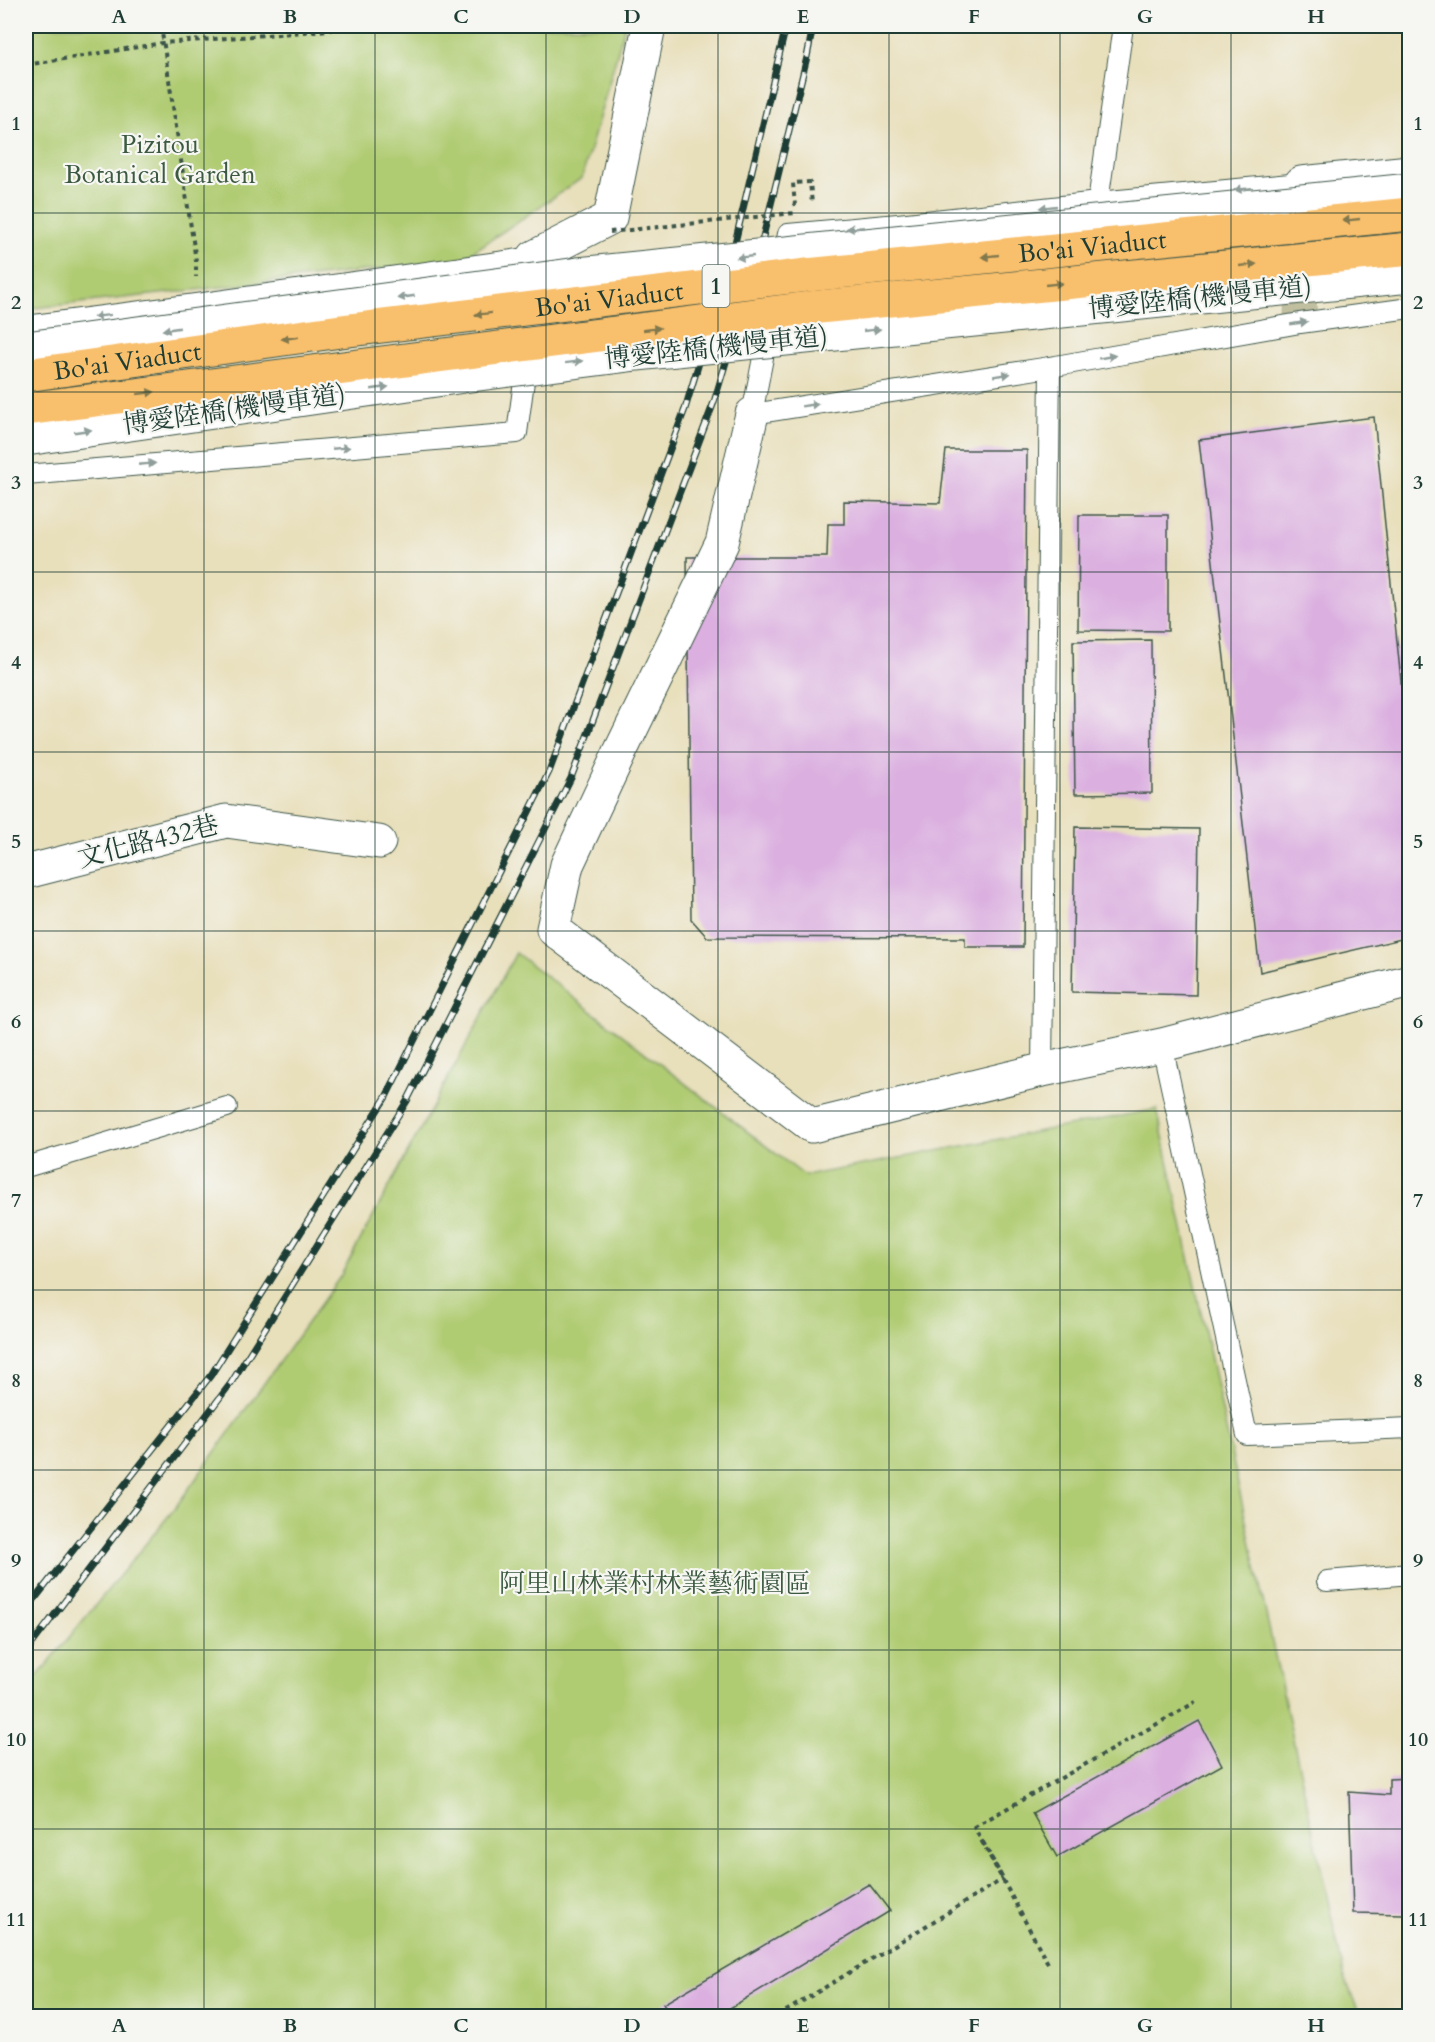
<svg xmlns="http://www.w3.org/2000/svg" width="1435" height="2042" viewBox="0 0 1435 2042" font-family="Cardo,'Noto Serif TC',serif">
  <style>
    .green { fill: #b0cc73; stroke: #688454; stroke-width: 1.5 }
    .building { fill: #dbb0e0 }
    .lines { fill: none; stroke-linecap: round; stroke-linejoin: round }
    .minor-tunnel { stroke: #c0bfa0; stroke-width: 33; stroke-dasharray: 33 16; stroke-linecap: butt }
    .service-casing { stroke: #3d5548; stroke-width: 22 }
    .minor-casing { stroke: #3d5548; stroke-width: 35 }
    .path { stroke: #3d5548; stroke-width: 4; stroke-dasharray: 4.5 4.5; stroke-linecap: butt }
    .service { stroke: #fff; stroke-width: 20 }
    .minor { stroke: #fff; stroke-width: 33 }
    .rail-casing { stroke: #1f3d34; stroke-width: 7 }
    .rail { stroke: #f6f6f2; stroke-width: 4.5; stroke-dasharray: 14; stroke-linecap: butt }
    .minor-bridge-casing { stroke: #3d5548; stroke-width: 35; stroke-linecap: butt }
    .primary-bridge-casing { stroke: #3d5548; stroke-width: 35; stroke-linecap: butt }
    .path-bridge { stroke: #3d5548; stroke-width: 4; stroke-dasharray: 4.5 4.5; stroke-linecap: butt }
    .minor-bridge { stroke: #fff; stroke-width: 33 }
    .primary-bridge { stroke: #f8bf6c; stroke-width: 33 }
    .oneway { fill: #8f9e9a }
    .oneway2 { fill: #81784d }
    .grid { fill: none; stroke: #1f3d34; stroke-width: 1.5; stroke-opacity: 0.55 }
    .labels { text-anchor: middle; stroke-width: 4.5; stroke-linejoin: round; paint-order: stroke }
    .shield { fill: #f6f6f2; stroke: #60746d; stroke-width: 1.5 }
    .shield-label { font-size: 24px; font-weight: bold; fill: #1f3d34 }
    .park-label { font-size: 26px; fill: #3c5a41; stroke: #f6f6f2 }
    .street-label { font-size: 26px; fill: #1f3d34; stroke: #f6f6f2 }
    .neatline { fill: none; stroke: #1f3d34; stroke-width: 2 }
    .grid-label { font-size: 20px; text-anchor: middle; font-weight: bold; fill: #1f3d34 }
  </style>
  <rect width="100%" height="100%" fill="#f6f6f2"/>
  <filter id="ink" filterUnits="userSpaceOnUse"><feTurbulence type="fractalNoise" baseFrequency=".0167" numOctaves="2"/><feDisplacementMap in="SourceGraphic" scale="12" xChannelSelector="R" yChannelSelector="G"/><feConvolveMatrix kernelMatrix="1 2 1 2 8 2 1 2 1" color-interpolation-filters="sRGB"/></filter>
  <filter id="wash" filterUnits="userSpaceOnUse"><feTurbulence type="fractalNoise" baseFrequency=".008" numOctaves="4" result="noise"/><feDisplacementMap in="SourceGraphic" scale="24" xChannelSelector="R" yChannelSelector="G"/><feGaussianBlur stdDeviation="1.35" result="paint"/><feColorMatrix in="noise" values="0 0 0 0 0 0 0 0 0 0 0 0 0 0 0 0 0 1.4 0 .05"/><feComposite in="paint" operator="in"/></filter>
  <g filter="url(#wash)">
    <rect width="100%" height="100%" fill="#e8dfbb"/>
    <g class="green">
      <polygon points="26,26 625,26 582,178 461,260 26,309"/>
      <polygon points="516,953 805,1176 1157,1109 1344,1975 1360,2016 26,2016 26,1690 175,1508 340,1277"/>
    </g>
    <g id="blocks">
      <g class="building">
        <polygon points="1374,417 1410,769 1410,937 1260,972 1199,440"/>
        <polygon points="946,450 1027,450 1023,947 965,947 965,938 707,937 691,919 687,557 827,557 828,524 844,524 844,501 940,503"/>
        <polygon points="1079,515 1168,515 1168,631 1078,630"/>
        <polygon points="1151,640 1152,793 1075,794 1073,641"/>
        <polygon points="1075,827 1199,829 1196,995 1072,992"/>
        <polygon points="1199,1721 1222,1765 1057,1857 1032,1813"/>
        <polygon points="1410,1778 1410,1928 1409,1928 1404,1914 1353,1913 1349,1792 1389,1795 1389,1779"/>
        <polygon points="869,1884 890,1911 717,2016 671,2016 663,2004"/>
      </g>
    </g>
  </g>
  <g filter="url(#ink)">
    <use href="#blocks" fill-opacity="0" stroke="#3d5548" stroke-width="1.5"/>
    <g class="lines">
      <polyline class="minor-tunnel" points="1300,323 1301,260"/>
      <defs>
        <g id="service">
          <polyline points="1098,202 1123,26"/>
          <polyline points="782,262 788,234 898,224 1098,202 1301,183"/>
          <polyline points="26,326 196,304 534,257 534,267"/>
          <polyline points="768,332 752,414 1050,367 1300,323 1410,308"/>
          <polyline points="26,475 517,433 535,300"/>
          <polyline points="1162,1045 1247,1435 1410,1428"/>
          <polyline points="1042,1070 1050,367"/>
          <polyline points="26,1167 227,1107"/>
          <polyline points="1327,1581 1410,1574"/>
        </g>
        <g id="minor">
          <polyline points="1301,183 1410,172"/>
          <polyline points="534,257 610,218 649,26"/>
          <polyline points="752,414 722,543 621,750 567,865 553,929 812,1126 1042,1070 1162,1045 1410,981"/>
          <polyline points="26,872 226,821 379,842"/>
        </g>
      </defs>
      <use href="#service" class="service-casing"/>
      <use href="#minor" class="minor-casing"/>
      <g class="path">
        <polyline points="161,26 196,261 196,277"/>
        <polyline points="26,65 163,43 330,30 338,26"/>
        <polyline points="795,206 793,183 810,182 812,204"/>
        <polyline points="974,1827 1196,1702"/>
        <polyline points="983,1842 1003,1879 974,1827 1050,1967"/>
        <polyline points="778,2016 1003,1879"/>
      </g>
      <use href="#service" class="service"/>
      <use href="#minor" class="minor"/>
      <defs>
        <g id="rail">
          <polyline points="26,1610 211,1375 386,1097 549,772 685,409 734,247 786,26"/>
          <polyline points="26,1652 231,1383 407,1101 571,778 714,402 761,245 807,57 813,26"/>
        </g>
      </defs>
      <use href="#rail" class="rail-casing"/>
      <use href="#rail" class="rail"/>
      <defs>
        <g id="minor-bridge">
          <polyline points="26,348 578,274 1410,190"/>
          <polyline points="26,439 471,375 637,354 1410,276"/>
        </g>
        <g id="primary-bridge">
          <path id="s1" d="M26,375L341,331L807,275L1410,214"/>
          <polyline points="26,409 809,308 1410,249"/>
        </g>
      </defs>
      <use href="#minor-bridge" class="minor-bridge-casing"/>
      <use href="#primary-bridge" class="primary-bridge-casing"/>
      <polyline class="path-bridge" points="610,232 795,213"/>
      <use href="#minor-bridge" class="minor-bridge"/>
      <use href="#primary-bridge" class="primary-bridge"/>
    </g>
    <defs><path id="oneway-solid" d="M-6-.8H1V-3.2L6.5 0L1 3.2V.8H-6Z" transform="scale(1.5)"/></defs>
    <g class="oneway">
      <use href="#oneway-solid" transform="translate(1243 189) rotate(175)"/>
      <use href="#oneway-solid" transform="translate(1048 207) rotate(174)"/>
      <use href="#oneway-solid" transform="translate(855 228) rotate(175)"/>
      <use href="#oneway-solid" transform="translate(745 257) rotate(174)"/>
      <use href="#oneway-solid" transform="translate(406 297) rotate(172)"/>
      <use href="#oneway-solid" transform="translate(102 316) rotate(173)"/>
      <use href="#oneway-solid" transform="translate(1299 323) rotate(-9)"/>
      <use href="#oneway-solid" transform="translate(171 329) rotate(172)"/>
      <use href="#oneway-solid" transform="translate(872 330) rotate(-6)"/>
      <use href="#oneway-solid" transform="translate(1107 357) rotate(-10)"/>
      <use href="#oneway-solid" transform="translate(574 362) rotate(-7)"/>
      <use href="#oneway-solid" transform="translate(1002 375) rotate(-9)"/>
      <use href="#oneway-solid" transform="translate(380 388) rotate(-8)"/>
      <use href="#oneway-solid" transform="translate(810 405) rotate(-9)"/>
      <use href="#oneway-solid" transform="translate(83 431) rotate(-8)"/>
      <use href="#oneway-solid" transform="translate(341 448) rotate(-5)"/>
      <use href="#oneway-solid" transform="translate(147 464) rotate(-5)"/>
    </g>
    <g class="oneway2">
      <use href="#oneway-solid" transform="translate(1351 220) rotate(174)"/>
      <use href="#oneway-solid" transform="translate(990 256) rotate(174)"/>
      <use href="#oneway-solid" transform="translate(1248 265) rotate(-6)"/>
      <use href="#oneway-solid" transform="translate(1054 284) rotate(-6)"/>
      <use href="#oneway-solid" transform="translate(483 314) rotate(173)"/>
      <use href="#oneway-solid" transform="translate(652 329) rotate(-7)"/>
      <use href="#oneway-solid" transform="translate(290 338) rotate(172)"/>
      <use href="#oneway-solid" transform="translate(146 393) rotate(-7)"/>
    </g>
  </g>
  <path class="grid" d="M204,26V2016M375,26V2016M546,26V2016M718,26V2016M889,26V2016M1060,26V2016M1231,26V2016M26,213H1410M26,392H1410M26,572H1410M26,752H1410M26,931H1410M26,1111H1410M26,1290H1410M26,1470H1410M26,1650H1410M26,1829H1410"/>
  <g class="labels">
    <rect class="shield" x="702.5" y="265" width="27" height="42" rx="4.5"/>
    <g class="shield-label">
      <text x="716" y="294">1</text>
    </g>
    <g class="park-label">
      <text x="160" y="153">Pizitou<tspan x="160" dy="30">Botanical Garden</tspan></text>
      <text x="655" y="1592">阿里山林業村林業藝術園區</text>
    </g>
    <g class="street-label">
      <text dy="9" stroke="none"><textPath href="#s1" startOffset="1074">Bo'ai Viaduct</textPath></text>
      <text transform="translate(1200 297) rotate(-6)" y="9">博愛陸橋(機慢車道)</text>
      <text dy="9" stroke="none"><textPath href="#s1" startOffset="588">Bo'ai Viaduct</textPath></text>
      <text transform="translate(716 347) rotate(-6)" y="9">博愛陸橋(機慢車道)</text>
      <text dy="9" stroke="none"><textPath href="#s1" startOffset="102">Bo'ai Viaduct</textPath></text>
      <text transform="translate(234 409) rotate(-8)" y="9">博愛陸橋(機慢車道)</text>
      <text transform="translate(148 841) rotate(-14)" y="9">文化路432巷</text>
    </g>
  </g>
  <rect width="1435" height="2042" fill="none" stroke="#f6f6f2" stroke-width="66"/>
  <rect x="33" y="33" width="1369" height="1976" class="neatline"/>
  <g class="grid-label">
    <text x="119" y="23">A</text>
    <text x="290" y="23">B</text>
    <text x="461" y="23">C</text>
    <text x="632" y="23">D</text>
    <text x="803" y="23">E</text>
    <text x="974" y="23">F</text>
    <text x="1145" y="23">G</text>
    <text x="1316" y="23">H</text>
    <text x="16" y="130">1</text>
    <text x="1418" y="130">1</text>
    <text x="16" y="309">2</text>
    <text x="1418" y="309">2</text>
    <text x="16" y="489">3</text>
    <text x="1418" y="489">3</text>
    <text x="16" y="669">4</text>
    <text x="1418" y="669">4</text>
    <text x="16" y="848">5</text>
    <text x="1418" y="848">5</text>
    <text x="16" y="1028">6</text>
    <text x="1418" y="1028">6</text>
    <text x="16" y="1207">7</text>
    <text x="1418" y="1207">7</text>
    <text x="16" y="1387">8</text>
    <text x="1418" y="1387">8</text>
    <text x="16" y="1567">9</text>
    <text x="1418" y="1567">9</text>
    <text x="16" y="1746">10</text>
    <text x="1418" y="1746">10</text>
    <text x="16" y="1926">11</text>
    <text x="1418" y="1926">11</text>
    <text x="119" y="2032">A</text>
    <text x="290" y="2032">B</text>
    <text x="461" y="2032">C</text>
    <text x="632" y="2032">D</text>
    <text x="803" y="2032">E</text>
    <text x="974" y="2032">F</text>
    <text x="1145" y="2032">G</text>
    <text x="1316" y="2032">H</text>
  </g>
</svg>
